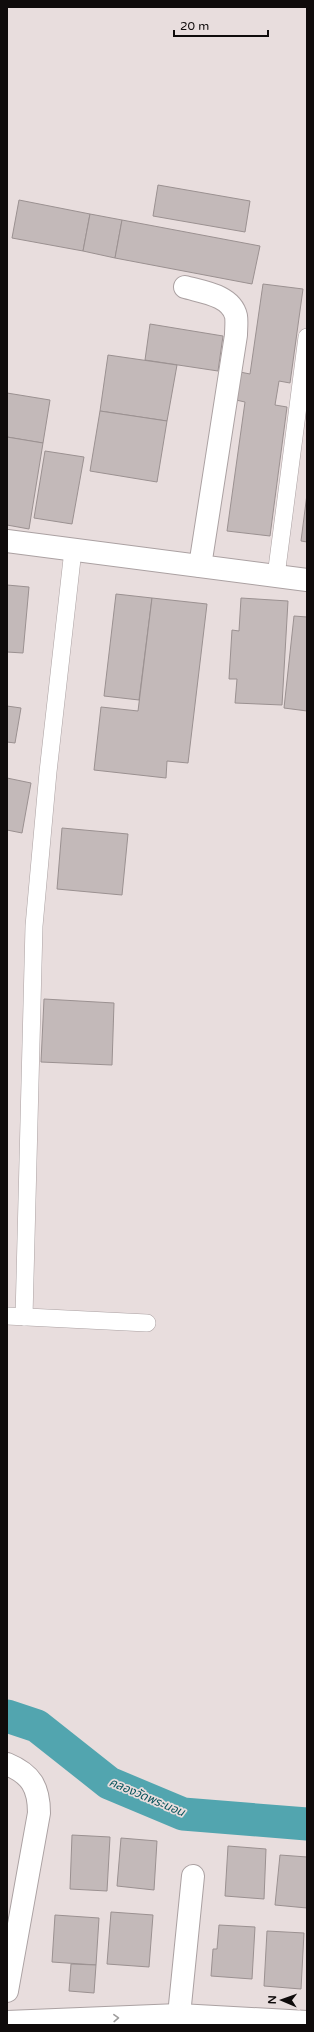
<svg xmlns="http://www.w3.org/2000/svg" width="314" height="2032" viewBox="0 0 314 2032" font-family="'Varela Round','Noto Sans Thai',sans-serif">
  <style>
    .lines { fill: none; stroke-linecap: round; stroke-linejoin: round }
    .canal { stroke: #52a5af; stroke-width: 33 }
    .building { fill: #c3b9b9; stroke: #9b9191 }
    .service-casing { stroke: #aba1a2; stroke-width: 18 }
    .minor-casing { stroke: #aba1a2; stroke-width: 24 }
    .tertiary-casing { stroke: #aba1a2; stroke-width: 24 }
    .service { stroke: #fff; stroke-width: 17 }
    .minor { stroke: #fff; stroke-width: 22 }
    .tertiary { stroke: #fff; stroke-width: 22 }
    .oneway { stroke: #9f9d9d }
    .labels { text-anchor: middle; stroke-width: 3.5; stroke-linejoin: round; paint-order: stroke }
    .water-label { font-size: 12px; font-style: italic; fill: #0a555d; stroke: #e8dddd }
  </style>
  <rect width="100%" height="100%" fill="#e8dddd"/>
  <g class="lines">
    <polyline class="canal" points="7,1716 37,1726 109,1783 183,1814 307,1824"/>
  </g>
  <g class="building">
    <polygon points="158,185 250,201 245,232 153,216"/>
    <polygon points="19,200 90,214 83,251 12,238"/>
    <polygon points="90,214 122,220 115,258 83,251"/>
    <polygon points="122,220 260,246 252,284 115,258"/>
    <polygon points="263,284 303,289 290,383 279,381 275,405 287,407 270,536 227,531 245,402 236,400 240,372 250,374"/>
    <polygon points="150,324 223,336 218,371 145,360"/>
    <polygon points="108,355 177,365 167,421 100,411"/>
    <polygon points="7,393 50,400 43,443 7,437"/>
    <polygon points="100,411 167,421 157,482 90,471"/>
    <polygon points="7,437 43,443 29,529 7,525"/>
    <polygon points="45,451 84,457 72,524 34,518"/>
    <polygon points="307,494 307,542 301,541"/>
    <polygon points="7,585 29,587 23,653 7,652"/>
    <polygon points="116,594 152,598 139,700 104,696"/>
    <polygon points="152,598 207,604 188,763 167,761 166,778 94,770 101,707 138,711"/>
    <polygon points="241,598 288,601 282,705 235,703 237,679 229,679 232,630 239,631"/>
    <polygon points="294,616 307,617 307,711 284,708"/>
    <polygon points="7,706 21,708 15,743 7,742"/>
    <polygon points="7,778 31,783 22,833 7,830"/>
    <polygon points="62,828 128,834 122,895 57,889"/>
    <polygon points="44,999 114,1003 112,1065 41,1062"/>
    <polygon points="72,1835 110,1837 107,1891 70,1889"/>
    <polygon points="121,1838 157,1841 154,1890 117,1886"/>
    <polygon points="228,1846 266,1849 264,1899 225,1896"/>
    <polygon points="280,1855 307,1857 307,1908 275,1905"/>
    <polygon points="111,1912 153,1915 149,1967 107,1964"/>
    <polygon points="55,1915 99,1918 96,1965 52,1962"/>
    <polygon points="219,1925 255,1927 252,1979 211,1976 213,1949 217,1949"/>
    <polygon points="267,1931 304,1933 301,1989 264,1986"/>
    <polygon points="71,1964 96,1965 94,1993 69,1991"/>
  </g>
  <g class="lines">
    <defs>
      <g id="service">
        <polyline points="276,576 307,337"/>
        <polyline points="7,1316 147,1323"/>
        <polyline points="24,1317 34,926 48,772 73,550"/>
      </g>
      <g id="minor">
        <path d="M185,287C202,292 231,295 236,316C237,322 236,329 236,335L200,566"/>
        <path d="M7,1764C31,1774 39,1787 39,1813L7,1991"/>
        <polyline points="7,2022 179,2015 307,2022"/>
        <polyline points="178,2025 193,1876"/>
      </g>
      <polyline id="tertiary" points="7,541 307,580"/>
    </defs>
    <use href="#service" class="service-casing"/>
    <use href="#minor" class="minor-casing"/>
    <use href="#tertiary" class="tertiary-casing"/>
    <use href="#service" class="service"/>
    <use href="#minor" class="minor"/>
    <use href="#tertiary" class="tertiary"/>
  </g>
  <defs><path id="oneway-chevron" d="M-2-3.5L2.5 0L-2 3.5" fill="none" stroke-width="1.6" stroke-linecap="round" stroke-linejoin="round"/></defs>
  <use class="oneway" href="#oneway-chevron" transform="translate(116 2018) rotate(-2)"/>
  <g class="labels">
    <g class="water-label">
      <text transform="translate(147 1797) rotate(23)" y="4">คลองวัดพระนอน</text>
    </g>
  </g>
  <rect width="314" height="2032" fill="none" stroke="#0f0b0b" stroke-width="16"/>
  <g transform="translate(282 2000) rotate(272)" stroke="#e8dddd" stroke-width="3" paint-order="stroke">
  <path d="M0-3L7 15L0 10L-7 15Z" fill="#0f0b0b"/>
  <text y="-6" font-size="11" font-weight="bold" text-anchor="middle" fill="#0f0b0b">N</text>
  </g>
  <path d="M174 30v6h94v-6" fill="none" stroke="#0f0b0b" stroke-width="2"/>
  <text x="180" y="30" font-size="12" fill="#0f0b0b" stroke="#e8dddd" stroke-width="3" paint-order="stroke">20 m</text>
</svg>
